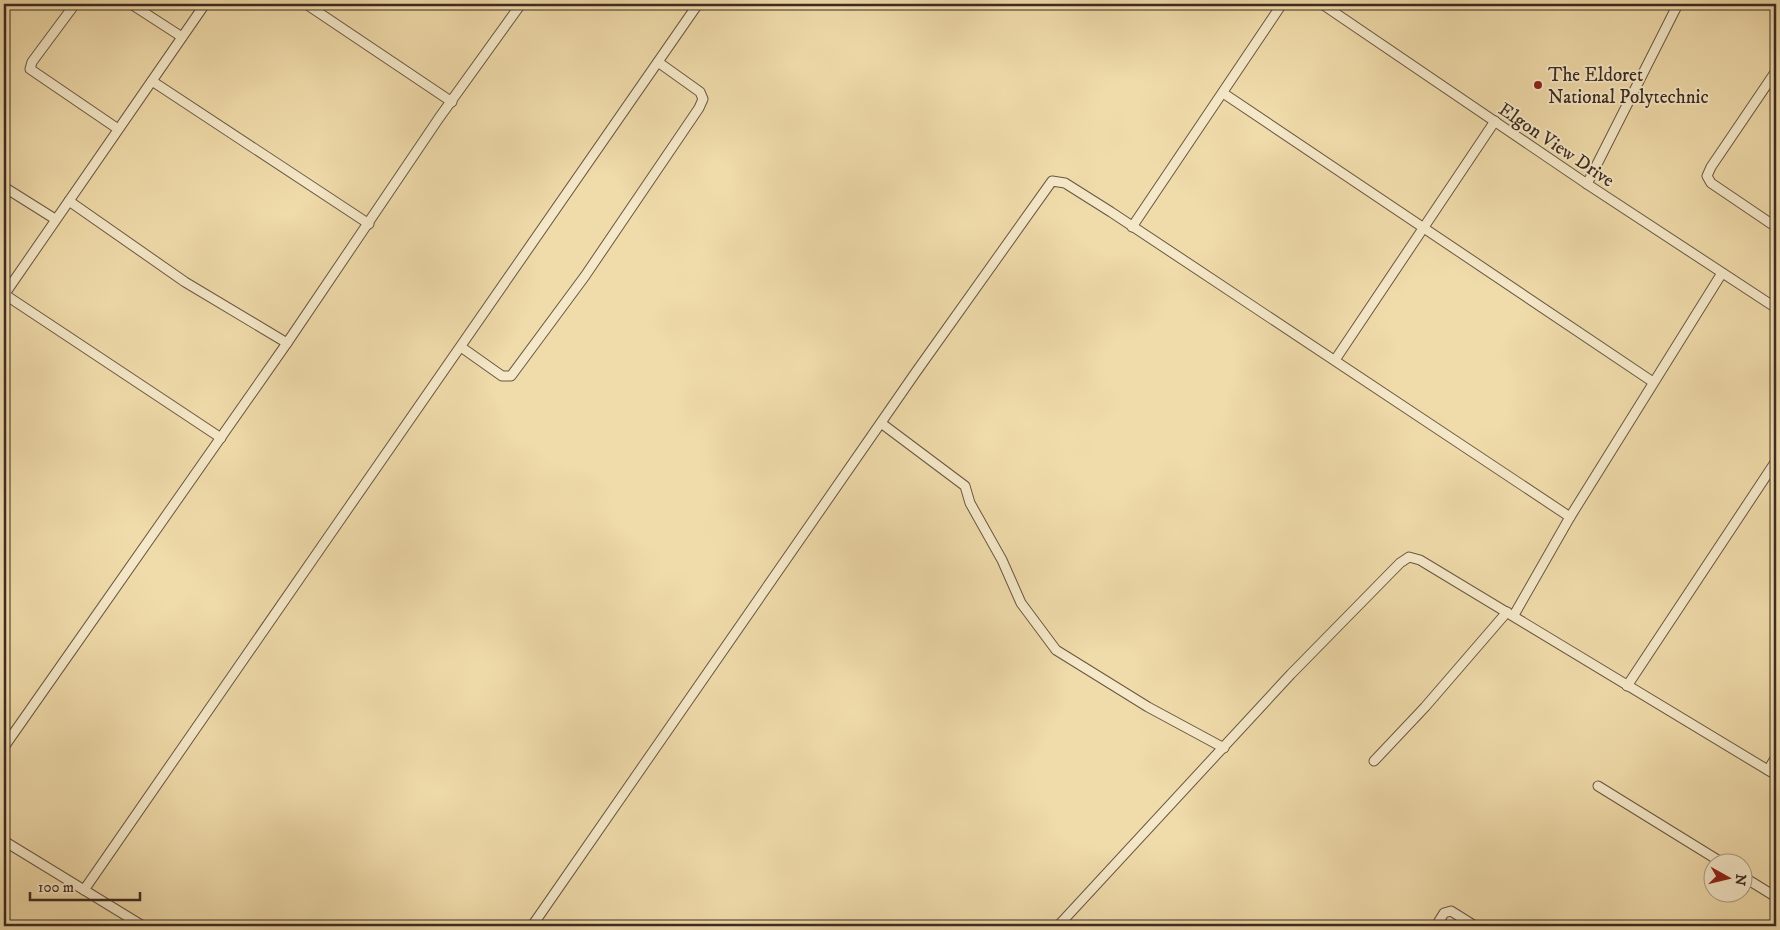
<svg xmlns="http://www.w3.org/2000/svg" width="1780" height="930" viewBox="0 0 1780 930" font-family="'IM FELL DW Pica',serif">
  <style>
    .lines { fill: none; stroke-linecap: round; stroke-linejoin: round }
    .minor-casing { stroke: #695743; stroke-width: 11 }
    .minor { stroke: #f5e8c8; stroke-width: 9 }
    .poi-dot { fill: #8f2418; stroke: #f5e8c8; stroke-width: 2 }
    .labels { text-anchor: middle; stroke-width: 4; stroke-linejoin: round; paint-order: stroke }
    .poi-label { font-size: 19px; fill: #3c2b21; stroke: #f5e8c8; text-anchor: start }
    .street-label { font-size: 19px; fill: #3c2b21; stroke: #f5e8c8 }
  </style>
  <rect width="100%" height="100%" fill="#f0dbaa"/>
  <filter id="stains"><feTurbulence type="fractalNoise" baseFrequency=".004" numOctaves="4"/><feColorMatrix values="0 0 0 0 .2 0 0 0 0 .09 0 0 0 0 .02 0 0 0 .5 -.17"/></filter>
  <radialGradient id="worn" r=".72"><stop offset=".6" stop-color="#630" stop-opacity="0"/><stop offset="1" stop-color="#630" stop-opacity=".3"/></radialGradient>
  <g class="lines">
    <defs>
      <g id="minor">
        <polyline points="75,4 32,62 30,69 118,129"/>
        <polyline points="131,4 182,37"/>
        <polyline points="306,4 452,102"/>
        <polyline points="1322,4 1587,184 1776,308"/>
        <polyline points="1776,71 1711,167 1707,176 1711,183 1776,227"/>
        <polyline points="152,81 369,224"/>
        <polyline points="1223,93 1653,382"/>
        <polyline points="1587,184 1678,4"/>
        <polyline points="4,187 55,219"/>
        <polyline points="69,201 185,282 287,343"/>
        <polyline points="1132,227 1282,4"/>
        <polyline points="4,294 221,438"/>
        <polyline points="4,295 205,4"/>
        <polyline points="461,347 502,376 511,376 585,276 699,108 703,99 700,92 658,62"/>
        <polyline points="1335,360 1495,121"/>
        <polyline points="881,423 965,486 970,503 1002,560 1021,603 1056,650 1148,707 1224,748"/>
        <polyline points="1514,615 1570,517 1722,273"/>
        <polyline points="1627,686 1776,461"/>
        <polyline points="4,747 287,343 439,118 521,4"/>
        <polyline points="1374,761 1425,707 1507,612"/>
        <polyline points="1768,770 1776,757"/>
        <polyline points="1598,786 1721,862"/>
        <polyline points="4,841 143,926"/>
        <polyline points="1742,876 1776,897"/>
        <path d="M84,890C289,595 492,298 698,4"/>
        <polyline points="532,926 916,372 1052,181 1065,183 1111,212 1570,517"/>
        <polyline points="1058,926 1291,674 1400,563 1409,557 1420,560 1776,775"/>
        <polyline points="1436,926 1444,913 1451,911 1475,926"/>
      </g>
    </defs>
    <use href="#minor" class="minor-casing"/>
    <use href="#minor" class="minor"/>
  </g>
  <circle class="poi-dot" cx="1538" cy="85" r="5"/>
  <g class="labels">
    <g class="poi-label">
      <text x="1548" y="81">The Eldoret<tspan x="1548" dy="22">National Polytechnic</tspan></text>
    </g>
    <g class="street-label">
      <text transform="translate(1557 144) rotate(34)" y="7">Elgon View Drive</text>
    </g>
  </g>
  <rect width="1780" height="930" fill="none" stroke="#f0dbaa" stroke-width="20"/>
  <rect x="5" y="5" width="1770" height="920" fill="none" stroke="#3c2b21" stroke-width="2.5"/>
  <rect x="10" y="10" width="1760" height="910" fill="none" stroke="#3c2b21"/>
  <g transform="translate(1728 878) rotate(98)"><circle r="24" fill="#f5e8c8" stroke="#ab9c85"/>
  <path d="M0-4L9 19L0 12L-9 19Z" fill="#8f2418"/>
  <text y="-8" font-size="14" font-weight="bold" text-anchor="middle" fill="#3c2b21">N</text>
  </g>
  <path d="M30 892v8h110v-8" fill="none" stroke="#3c2b21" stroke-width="2.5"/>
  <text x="38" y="892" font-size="15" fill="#3c2b21" stroke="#f5e8c8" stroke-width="4" paint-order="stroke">100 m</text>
  <rect width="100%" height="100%" filter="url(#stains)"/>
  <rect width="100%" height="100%" fill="url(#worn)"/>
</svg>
